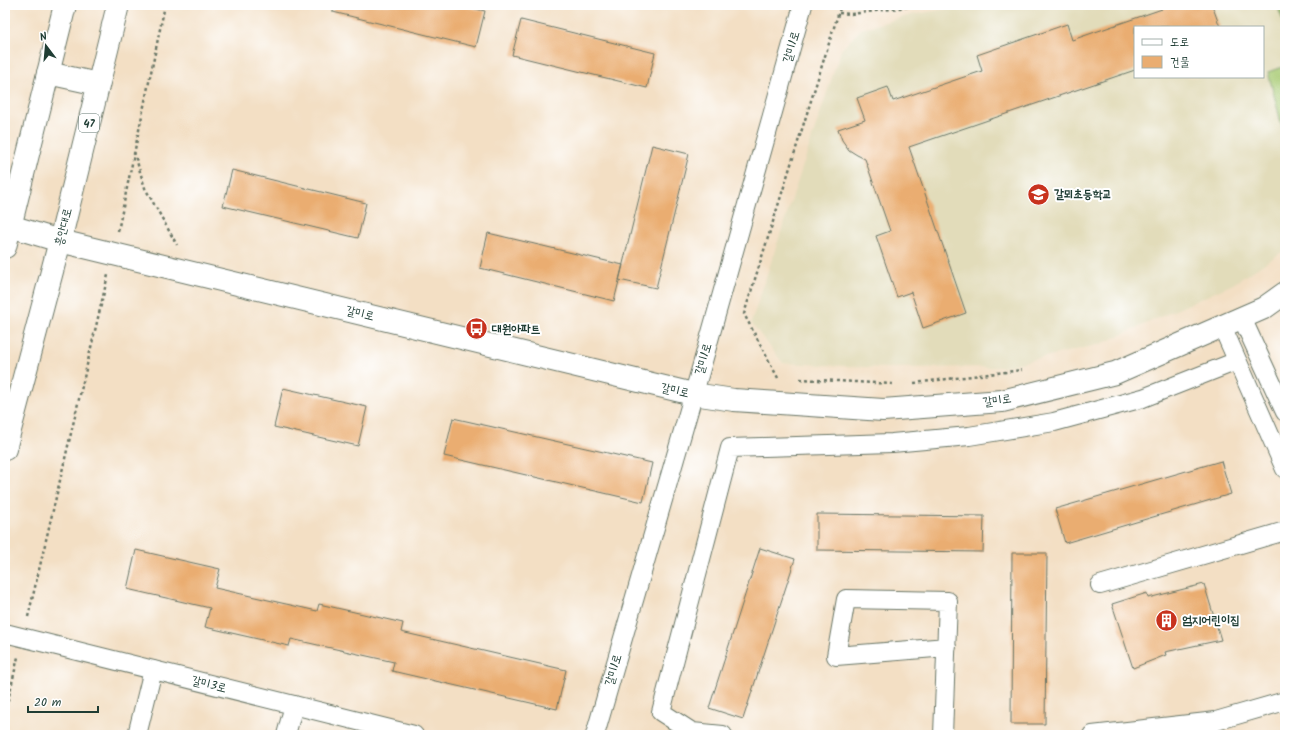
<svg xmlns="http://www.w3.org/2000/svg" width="1290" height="740" viewBox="0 0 1290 740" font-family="Kalam,'Poor Story',sans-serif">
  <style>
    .built { fill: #e2dcba; fill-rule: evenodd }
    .green { fill: #a9cb74; stroke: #648454 }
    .building { fill: #eaad71 }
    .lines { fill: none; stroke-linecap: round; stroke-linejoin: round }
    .street-casing { stroke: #697666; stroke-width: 20 }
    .secondary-casing { stroke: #697666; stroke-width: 24 }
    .primary-casing { stroke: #697666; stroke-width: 24 }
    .path { stroke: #697666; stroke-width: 2.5; stroke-dasharray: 3 3; stroke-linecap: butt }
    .street { stroke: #fff; stroke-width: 18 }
    .secondary { stroke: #fff; stroke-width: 22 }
    .primary { stroke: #fff; stroke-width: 22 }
    .labels { text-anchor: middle; stroke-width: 4; stroke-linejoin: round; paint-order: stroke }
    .shield { fill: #fff; stroke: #627771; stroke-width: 1 }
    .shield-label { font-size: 11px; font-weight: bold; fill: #1f3d34 }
    .street-label { font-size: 12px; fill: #1f3d34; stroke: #fff }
    .poi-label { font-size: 12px; font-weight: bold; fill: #1f3d34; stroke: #fff; text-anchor: start }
  </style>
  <rect width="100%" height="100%" fill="#fff"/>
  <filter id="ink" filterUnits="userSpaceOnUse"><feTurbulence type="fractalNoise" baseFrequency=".025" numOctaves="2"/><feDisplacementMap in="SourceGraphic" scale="8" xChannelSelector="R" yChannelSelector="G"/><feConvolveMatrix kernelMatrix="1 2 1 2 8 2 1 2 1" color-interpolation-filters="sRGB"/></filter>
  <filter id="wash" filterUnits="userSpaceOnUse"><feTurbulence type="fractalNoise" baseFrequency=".012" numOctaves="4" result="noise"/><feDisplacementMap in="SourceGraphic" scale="16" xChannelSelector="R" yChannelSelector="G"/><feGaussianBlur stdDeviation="0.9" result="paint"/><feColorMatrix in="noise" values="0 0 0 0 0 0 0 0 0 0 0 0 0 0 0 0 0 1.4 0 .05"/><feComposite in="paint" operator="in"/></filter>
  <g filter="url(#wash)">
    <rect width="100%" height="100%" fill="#f3dfc4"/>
    <path class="built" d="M969,5H1277L1285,26V66L1268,72L1285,138V250L1233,284L1101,344L1002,367L886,368L783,363L751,323L841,50L861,29L911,15ZM1135,27H1263V77H1135Z"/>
    <g class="green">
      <polygon points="1277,5 1285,5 1285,26"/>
      <polygon points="1285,66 1285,138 1268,72"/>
    </g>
    <g id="blocks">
      <g class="building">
        <polygon points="333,5 458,5 485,11 476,47 333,12"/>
        <polygon points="1160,5 1212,5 1220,27 1135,27 1135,70 909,147 966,313 923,328 911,292 897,297 876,236 890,231 865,159 857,155 849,150 842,140 838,129 865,120 857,98 888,87 893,101 982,71 977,55 1067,24 1072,40 1162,9"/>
        <polygon points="521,20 655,53 647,88 512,55"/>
        <polygon points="652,145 689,154 656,288 619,280"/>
        <polygon points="232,170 366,203 358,238 223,206"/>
        <polygon points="488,233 623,265 614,301 480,268"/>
        <polygon points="283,388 367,407 358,446 274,427"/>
        <polygon points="453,418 652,463 643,502 444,456"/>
        <polygon points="1221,461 1231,494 1065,543 1055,509"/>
        <polygon points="817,514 984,516 983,552 817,550"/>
        <polygon points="760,548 795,559 743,719 709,708"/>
        <polygon points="136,550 220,569 215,588 317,611 319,604 403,623 401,632 566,670 557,709 392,671 394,662 291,639 289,646 205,627 210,608 127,589"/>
        <polygon points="1012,553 1047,553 1045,724 1011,724"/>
        <polygon points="1204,584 1221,640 1165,652 1166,655 1133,668 1112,604 1147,593 1148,598"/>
      </g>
    </g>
  </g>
  <g filter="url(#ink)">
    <use href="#blocks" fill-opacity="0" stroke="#697666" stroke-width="1"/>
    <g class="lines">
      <defs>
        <g id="street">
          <polyline points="1242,318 1285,412"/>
          <polyline points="1222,326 1285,469"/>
          <polyline points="1100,585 1285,531"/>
          <polyline points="5,633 414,735"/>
          <polyline points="137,735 153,670"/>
          <polyline points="286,735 294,705"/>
          <polyline points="595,735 700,372 803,5"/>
          <polyline points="723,735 692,732 661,712 730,448 892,443 969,436 1054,422 1143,398 1237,361"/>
          <polyline points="943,735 948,601 846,599 836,656 947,647"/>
          <polyline points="1092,735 1216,721 1285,701"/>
        </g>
        <polyline id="secondary" points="10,226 60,241 693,394 734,400 883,410 1002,401 1115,373 1264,308 1285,293"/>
        <g id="primary">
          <polyline points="48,73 98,84"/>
          <polyline points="5,247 65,5"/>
          <polyline points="5,449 60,241 118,5"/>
        </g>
      </defs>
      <use href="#street" class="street-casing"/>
      <use href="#secondary" class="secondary-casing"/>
      <use href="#primary" class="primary-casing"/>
      <g class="path">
        <polyline points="839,13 851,14 923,5"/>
        <polyline points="134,152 145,188 177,245"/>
        <polyline points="118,231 165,5"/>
        <polyline points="778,378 744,314 841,5"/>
        <polyline points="800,379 893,384"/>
        <polyline points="914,383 1022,370"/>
        <polyline points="28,617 108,275"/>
        <polyline points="5,713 18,657"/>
      </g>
      <use href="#street" class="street"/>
      <use href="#secondary" class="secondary"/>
      <use href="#primary" class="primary"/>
    </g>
  </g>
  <defs>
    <symbol id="school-disc" viewBox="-11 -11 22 22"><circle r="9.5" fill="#c8321e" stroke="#fff"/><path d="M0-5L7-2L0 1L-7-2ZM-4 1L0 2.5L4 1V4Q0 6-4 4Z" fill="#fff"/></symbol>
    <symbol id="bus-disc" viewBox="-11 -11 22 22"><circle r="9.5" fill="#c8321e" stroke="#fff"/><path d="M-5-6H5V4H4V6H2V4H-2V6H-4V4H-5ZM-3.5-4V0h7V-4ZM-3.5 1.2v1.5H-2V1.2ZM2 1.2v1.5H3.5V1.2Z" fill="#fff"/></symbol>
    <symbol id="building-disc" viewBox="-11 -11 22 22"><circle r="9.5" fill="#c8321e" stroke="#fff"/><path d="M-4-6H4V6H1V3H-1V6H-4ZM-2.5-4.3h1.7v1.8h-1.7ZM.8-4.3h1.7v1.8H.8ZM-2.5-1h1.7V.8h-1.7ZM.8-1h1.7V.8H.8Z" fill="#fff"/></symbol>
  </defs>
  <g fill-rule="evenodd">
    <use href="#school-disc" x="1026" y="182" width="25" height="25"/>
    <use href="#bus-disc" x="464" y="316" width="25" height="25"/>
    <use href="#building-disc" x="1154" y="608" width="25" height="25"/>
  </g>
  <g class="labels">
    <rect class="shield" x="79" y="114" width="20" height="18" rx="3"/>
    <g class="shield-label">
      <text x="89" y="127">47</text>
    </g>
    <g class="street-label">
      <text transform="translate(791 47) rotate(-74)" y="4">갈미1로</text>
      <text transform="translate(63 227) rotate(-76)" y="4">흥안대로</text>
      <text transform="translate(360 313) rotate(14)" y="4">갈미로</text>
      <text transform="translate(703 359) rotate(-74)" y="4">갈미1로</text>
      <text transform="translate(675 390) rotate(13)" y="4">갈미로</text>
      <text transform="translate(997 400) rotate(-8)" y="4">갈미로</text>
      <text transform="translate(613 670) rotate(-74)" y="4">갈미1로</text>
      <text transform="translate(209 684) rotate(14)" y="4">갈미3로</text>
    </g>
    <g class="poi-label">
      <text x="1054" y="198">갈뫼초등학교</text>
      <text x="492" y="333">대원아파트</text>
      <text x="1182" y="624">엄지어린이집</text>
    </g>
  </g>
  <rect width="1290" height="740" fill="none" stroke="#fff" stroke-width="20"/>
  <rect x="1134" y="26" width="130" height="52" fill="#ffffff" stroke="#a5b1ae"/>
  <rect x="1142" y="39" width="20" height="6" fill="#ffffff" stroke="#a5b1ae"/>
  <text x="1170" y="46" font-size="12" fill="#1f3d34">도로</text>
  <rect x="1142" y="56" width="20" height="12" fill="#eaad71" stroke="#a5b1ae"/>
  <text x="1170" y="66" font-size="12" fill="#1f3d34">건물</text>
  <g transform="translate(46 46) rotate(344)" stroke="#ffffff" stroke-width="3" paint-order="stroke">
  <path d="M0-3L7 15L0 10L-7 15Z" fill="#1f3d34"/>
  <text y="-6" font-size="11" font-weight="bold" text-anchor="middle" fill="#1f3d34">N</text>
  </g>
  <path d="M28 706v6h70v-6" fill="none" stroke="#1f3d34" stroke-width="2"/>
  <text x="34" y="706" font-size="12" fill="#1f3d34" stroke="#ffffff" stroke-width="3" paint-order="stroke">20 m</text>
</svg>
